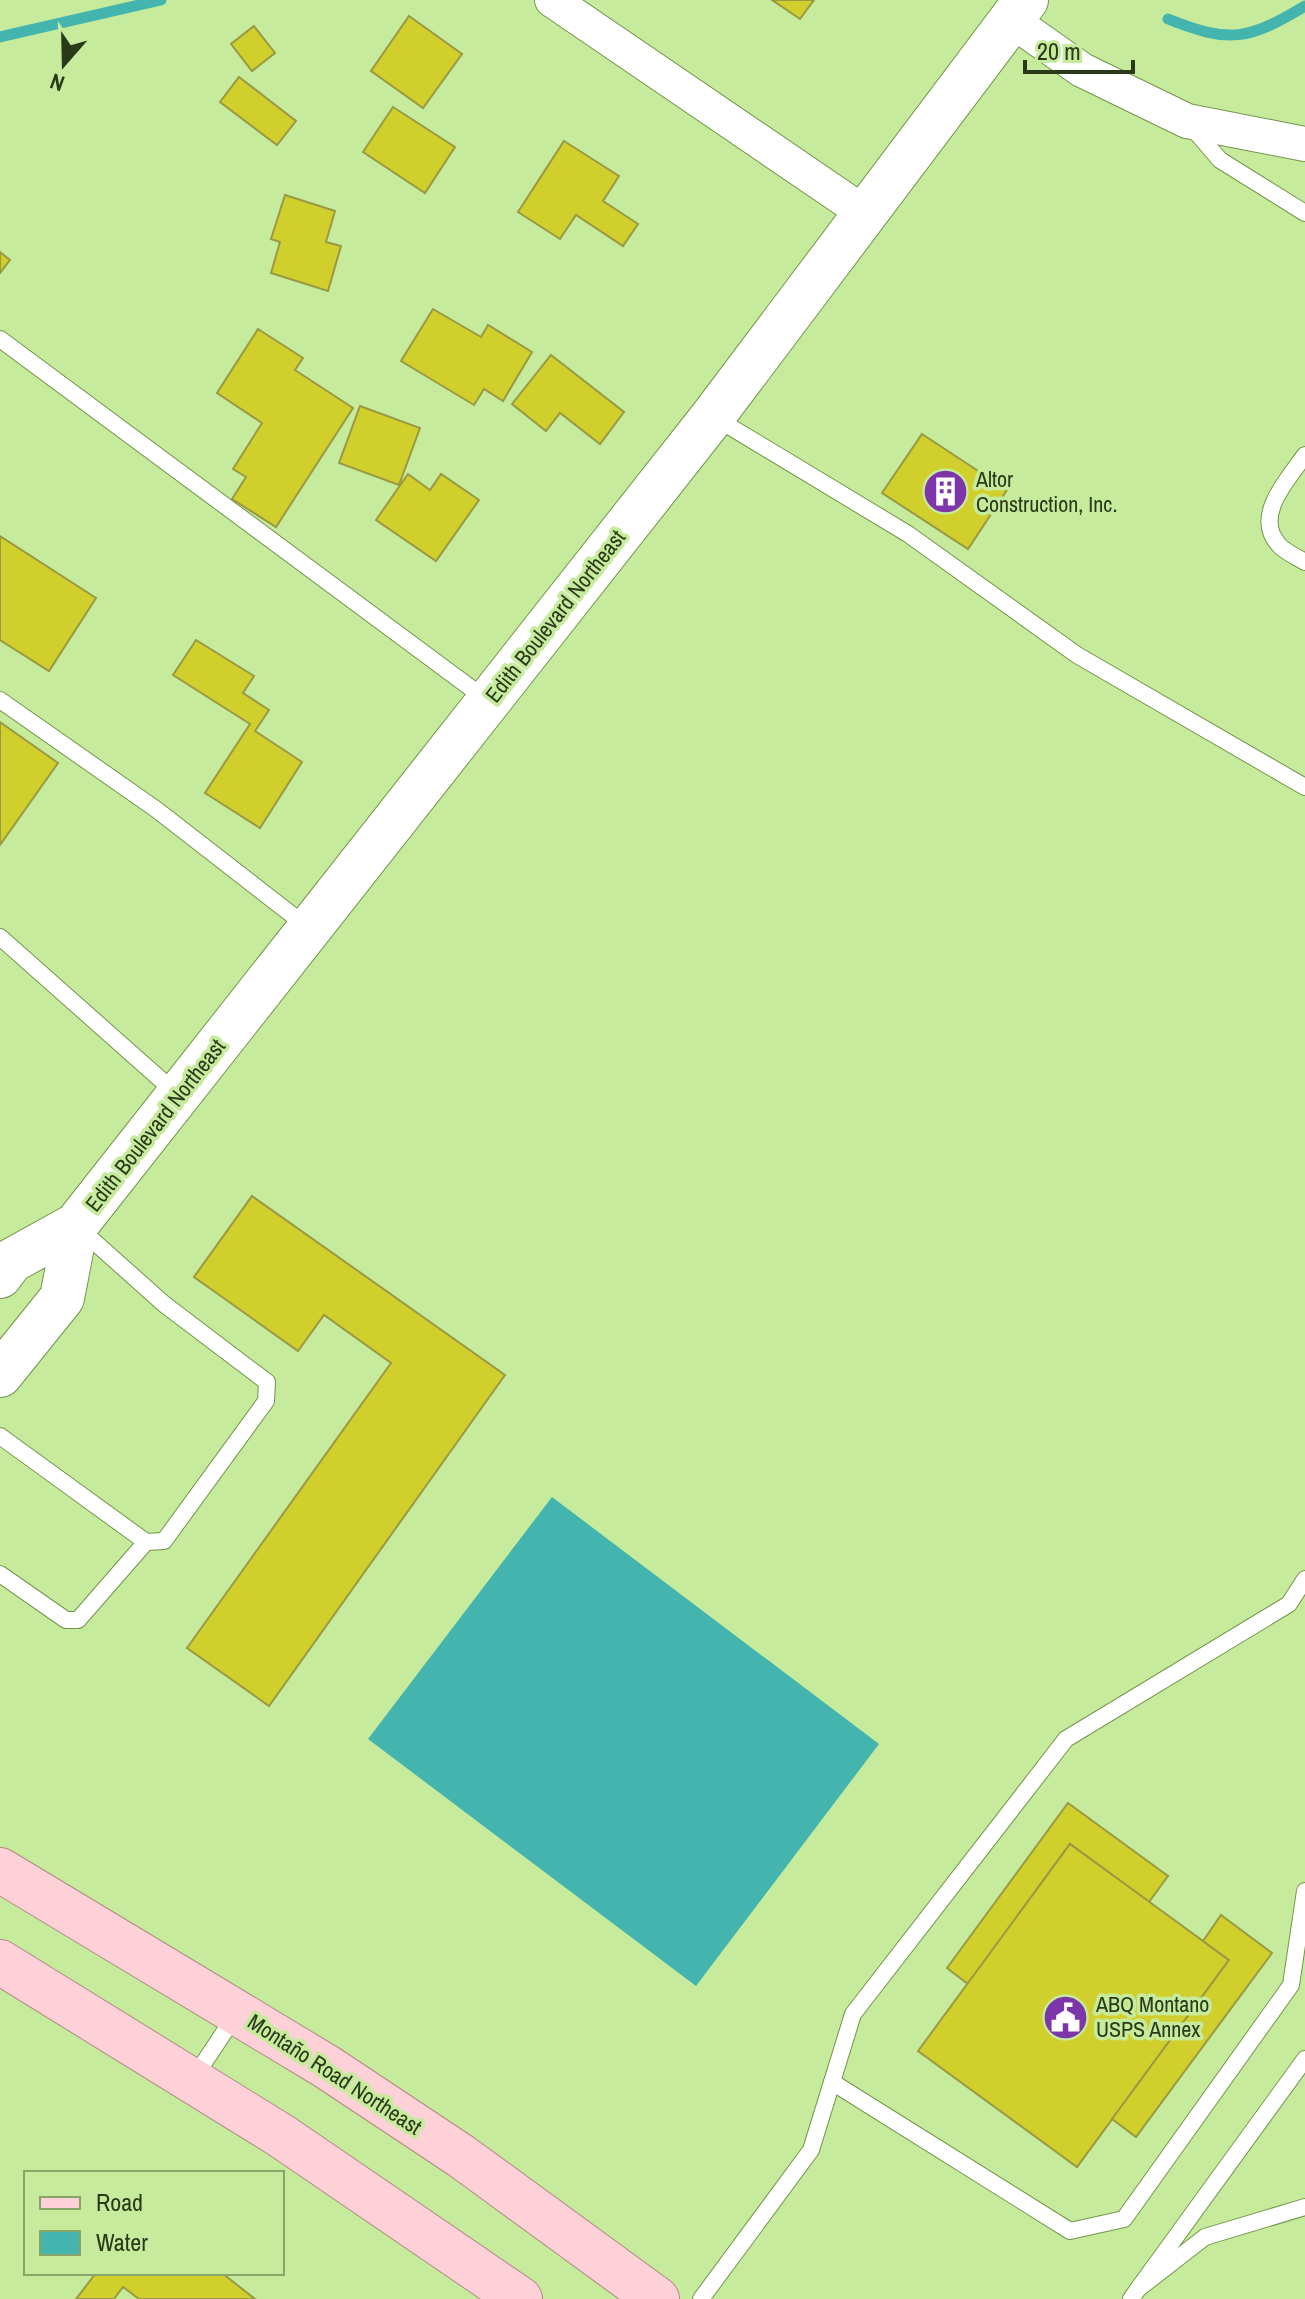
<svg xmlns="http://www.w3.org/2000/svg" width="1305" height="2299" viewBox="0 0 1305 2299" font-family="'Archivo Narrow',sans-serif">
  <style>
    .water { fill: #44b5ae }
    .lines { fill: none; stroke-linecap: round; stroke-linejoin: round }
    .stream { stroke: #44b5ae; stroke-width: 11 }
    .building { fill: #d1cf2c; stroke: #9a9943; stroke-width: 2 }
    .lane-casing { stroke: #74954a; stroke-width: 18 }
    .street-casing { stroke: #74954a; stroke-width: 36 }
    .secondary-casing { stroke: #74954a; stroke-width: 46 }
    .primary-casing { stroke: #b38884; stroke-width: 46 }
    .lane { stroke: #fff; stroke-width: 16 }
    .street { stroke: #fff; stroke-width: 34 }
    .secondary { stroke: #fff; stroke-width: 44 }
    .primary { stroke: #fed1d8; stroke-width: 44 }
    .labels { text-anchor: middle; stroke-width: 7; stroke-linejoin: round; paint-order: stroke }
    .poi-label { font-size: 22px; fill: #2a3919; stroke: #c6eb9c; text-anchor: start }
    .street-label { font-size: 22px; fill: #2a3919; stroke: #c6eb9c }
  </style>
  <rect width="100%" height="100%" fill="#c6eb9c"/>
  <polygon class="water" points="552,1497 879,1744 696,1986 368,1739"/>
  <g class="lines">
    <g class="stream">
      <path d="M1168,19C1231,44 1248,40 1305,6"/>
      <polyline points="0,37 161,0"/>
    </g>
  </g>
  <g class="building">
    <polygon points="772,0 814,0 800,19"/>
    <polygon points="409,16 462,54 423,108 371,71"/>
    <polygon points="254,26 275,53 252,71 231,44"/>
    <polygon points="239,77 296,121 277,145 220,102"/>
    <polygon points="393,107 455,147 425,193 363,152"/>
    <polygon points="564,141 619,176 603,201 638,224 623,246 576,215 560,239 518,212"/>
    <polygon points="285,195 335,211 326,242 341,246 328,291 271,273 280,242 271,239"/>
    <polygon points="0,252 10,260 0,273"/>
    <polygon points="433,309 481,337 488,325 532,352 503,401 484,389 474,405 401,361"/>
    <polygon points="258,329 303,358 295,370 353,408 276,527 232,499 246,477 233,469 262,423 217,393"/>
    <polygon points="551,355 624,412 600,444 560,413 546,431 512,404"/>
    <polygon points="360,406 420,428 399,485 339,463"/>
    <polygon points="922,434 1007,490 968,549 882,493"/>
    <polygon points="408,474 430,490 441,474 479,500 436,561 376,520"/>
    <polygon points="0,536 96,598 49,671 0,640"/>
    <polygon points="196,640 254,676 243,693 269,710 255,731 302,762 260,828 205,793 250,724 173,675"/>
    <polygon points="0,722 58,763 0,845"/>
    <polygon points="252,1196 505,1375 269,1706 187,1648 391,1363 324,1315 298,1351 194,1277"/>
    <polygon points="1068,1803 1168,1876 1149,1902 1070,1844 968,1984 947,1968"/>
    <polygon points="1070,1844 1229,1960 1077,2167 918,2051"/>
    <polygon points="1221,1915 1272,1953 1136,2137 1112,2119 1229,1960 1203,1941"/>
    <polygon points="96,2273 222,2273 255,2299 139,2299 123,2287 114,2299 76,2299"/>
  </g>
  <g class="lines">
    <defs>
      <g id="lane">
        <polyline points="1191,126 1220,160 1305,213"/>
        <polyline points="0,339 487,700"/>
        <polyline points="714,417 908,534 1077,655 1305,787"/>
        <path d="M1305,455C1289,478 1252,516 1279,545C1285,552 1297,557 1305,562"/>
        <polyline points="0,700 157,810 309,928"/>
        <polyline points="0,937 177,1094"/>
        <polyline points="0,1436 146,1542 164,1541 266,1401 267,1382 164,1304 80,1229"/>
        <polyline points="0,1574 66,1620 78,1620 146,1542"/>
        <polyline points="193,2079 237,2013"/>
        <polyline points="832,2082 1070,2231 1124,2219 1291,1985 1305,1891"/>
        <polyline points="1138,2289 1305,2059"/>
        <polyline points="701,2299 811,2150 853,2014 1066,1739 1289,1604 1305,1579"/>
        <polyline points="1131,2299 1138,2289 1205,2237 1305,2207"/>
      </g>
      <g id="street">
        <polyline points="552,0 866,214"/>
        <polyline points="1011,20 1082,70 1187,121 1305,144"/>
      </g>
      <g id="secondary">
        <polyline points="0,1276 11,1261 76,1225 713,416 1026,0"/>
        <polyline points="0,1375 62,1298 76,1225"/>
      </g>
      <g id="primary">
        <polyline points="0,1870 327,2067 461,2156 657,2299"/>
        <polyline points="0,1962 280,2135 520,2299"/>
      </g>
    </defs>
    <use href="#lane" class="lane-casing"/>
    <use href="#street" class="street-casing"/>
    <use href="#secondary" class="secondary-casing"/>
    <use href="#primary" class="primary-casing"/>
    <use href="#lane" class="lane"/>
    <use href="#street" class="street"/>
    <use href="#secondary" class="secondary"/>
    <use href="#primary" class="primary"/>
  </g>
  <defs>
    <symbol id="building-disc" viewBox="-11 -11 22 22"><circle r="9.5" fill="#7c36aa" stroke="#c6eb9c"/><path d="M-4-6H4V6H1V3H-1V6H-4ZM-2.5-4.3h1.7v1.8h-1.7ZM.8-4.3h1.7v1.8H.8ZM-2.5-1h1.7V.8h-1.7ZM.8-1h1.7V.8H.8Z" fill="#fff"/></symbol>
    <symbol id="civic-disc" viewBox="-11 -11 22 22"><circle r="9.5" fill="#7c36aa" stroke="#c6eb9c"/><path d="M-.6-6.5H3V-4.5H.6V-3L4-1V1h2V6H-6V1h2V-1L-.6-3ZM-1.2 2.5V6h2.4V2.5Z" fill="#fff"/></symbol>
  </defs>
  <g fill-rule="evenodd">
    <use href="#building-disc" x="920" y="466" width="51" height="51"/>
    <use href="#civic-disc" x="1040" y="1992" width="51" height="51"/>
  </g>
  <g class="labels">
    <g class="poi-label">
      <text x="976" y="487">Altor<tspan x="976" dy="25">Construction, Inc.</tspan></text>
      <text x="1096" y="2012">ABQ Montano<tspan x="1096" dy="25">USPS Annex</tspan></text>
    </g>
    <g class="street-label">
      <text transform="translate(555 616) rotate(-52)" y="8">Edith Boulevard Northeast</text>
      <text transform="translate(155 1125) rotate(-52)" y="8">Edith Boulevard Northeast</text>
      <text transform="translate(335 2074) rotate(33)" y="8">Montaño Road Northeast</text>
    </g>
  </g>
  <rect x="24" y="2171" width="260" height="104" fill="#c6eb9c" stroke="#88a468" stroke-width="2"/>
  <rect x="40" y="2197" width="40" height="12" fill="#fed1d8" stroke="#88a468" stroke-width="2"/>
  <text x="96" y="2211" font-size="24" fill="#2a3919">Road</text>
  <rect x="40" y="2231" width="40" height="24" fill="#44b5ae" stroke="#88a468" stroke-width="2"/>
  <text x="96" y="2251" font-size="24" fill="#2a3919">Water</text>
  <g transform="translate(64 64) rotate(200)" stroke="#c6eb9c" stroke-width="6" paint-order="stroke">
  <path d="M0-6L14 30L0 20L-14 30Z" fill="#2a3919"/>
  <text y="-12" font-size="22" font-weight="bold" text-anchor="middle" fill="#2a3919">N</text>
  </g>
  <path d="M1025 60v12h108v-12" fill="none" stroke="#2a3919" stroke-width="4"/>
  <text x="1037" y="60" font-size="24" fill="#2a3919" stroke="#c6eb9c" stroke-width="6" paint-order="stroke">20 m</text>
</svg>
